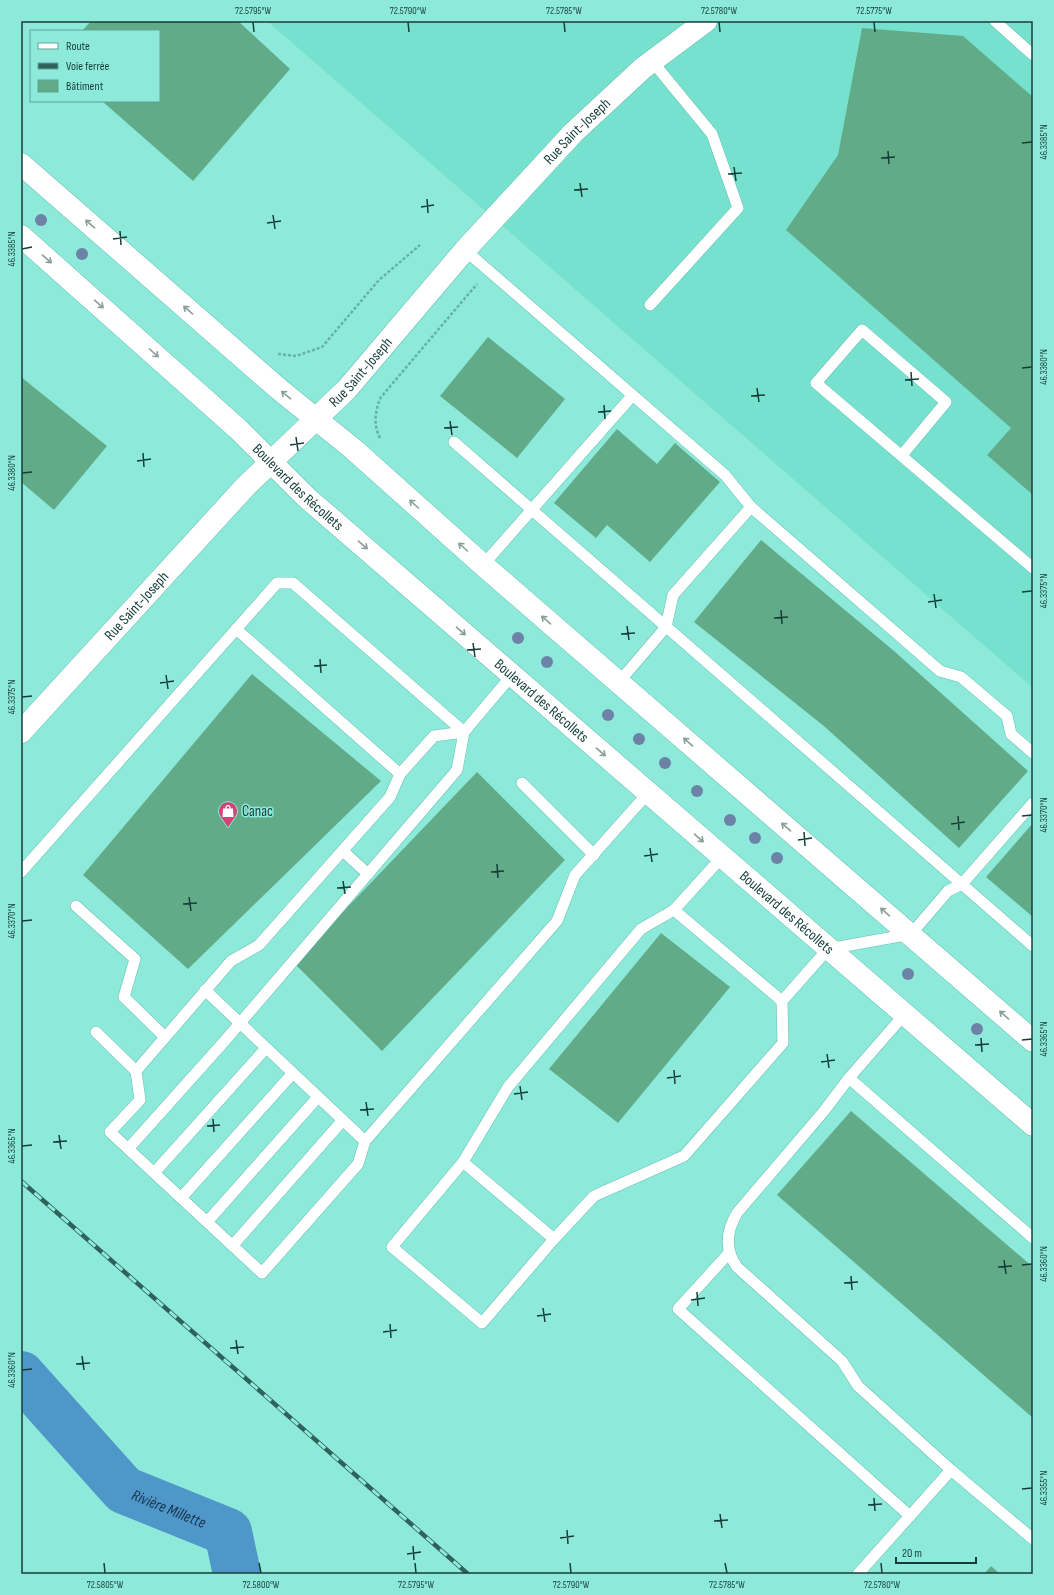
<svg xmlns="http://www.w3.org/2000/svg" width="1054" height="1595" viewBox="0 0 1054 1595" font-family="'Sofia Sans Condensed',sans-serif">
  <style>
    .built { fill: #77e1cf }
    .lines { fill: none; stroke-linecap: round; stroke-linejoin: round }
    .river { stroke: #5097c9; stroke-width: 48 }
    .building { fill: #61ab88 }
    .service-casing { stroke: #63c0b1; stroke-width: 12 }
    .minor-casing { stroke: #63c0b1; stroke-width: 23 }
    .secondary-casing { stroke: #63c0b1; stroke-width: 23 }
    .path { stroke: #65b1a4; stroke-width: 2.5; stroke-dasharray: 3 2; stroke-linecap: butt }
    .service { stroke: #fff; stroke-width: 11 }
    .minor { stroke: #fff; stroke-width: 22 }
    .secondary { stroke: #fff; stroke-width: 22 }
    .rail-casing { stroke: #2f625a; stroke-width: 4.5 }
    .rail { stroke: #8deada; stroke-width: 3; stroke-dasharray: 9; stroke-linecap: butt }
    .tree { fill: #6d82a7 }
    .oneway { stroke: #8a9e9c }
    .ticks { fill: none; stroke: #163e38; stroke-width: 1.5 }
    .labels { text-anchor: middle; stroke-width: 3; stroke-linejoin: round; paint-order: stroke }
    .street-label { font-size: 15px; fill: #163e38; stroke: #8deada }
    .poi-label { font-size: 15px; fill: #163e38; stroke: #8deada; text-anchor: start }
    .water-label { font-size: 16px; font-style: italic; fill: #16354b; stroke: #8deada }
    .neatline { fill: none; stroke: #163e38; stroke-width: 1.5 }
    .ticks-label { font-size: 10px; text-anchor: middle; fill: #163e38 }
  </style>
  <rect width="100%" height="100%" fill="#8deada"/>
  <polygon class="built" points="267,21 1033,21 1033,688"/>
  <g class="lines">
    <path class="river" id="s1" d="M21,1375L124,1490L228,1532L237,1574"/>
  </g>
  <g class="building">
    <polygon points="91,21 238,21 290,69 193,181 102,101 159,101 159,31 82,31"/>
    <polygon points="862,28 963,36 1033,97 1033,495 987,455 1011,428 786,230 838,155"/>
    <polygon points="488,337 565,399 517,458 440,396"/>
    <polygon points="21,377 107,446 54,510 21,482"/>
    <polygon points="617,429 657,464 675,443 720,482 650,562 607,525 596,538 554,503"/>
    <polygon points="761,540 894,651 1028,771 959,848 825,727 694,622"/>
    <polygon points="252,674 381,781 188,969 83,875"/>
    <polygon points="477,772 565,860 382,1051 294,963"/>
    <polygon points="1033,823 1033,917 986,877"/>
    <polygon points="661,933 730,987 618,1123 549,1069"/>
    <polygon points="851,1111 1033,1267 1033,1418 777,1195"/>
    <polygon points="991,1566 1000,1574 984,1574"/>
  </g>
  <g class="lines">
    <defs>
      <g id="service">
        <polyline points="995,21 1033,55"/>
        <polyline points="465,250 725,475 751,507"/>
        <polyline points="650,305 738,208 712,134 652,61"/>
        <polyline points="454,442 1033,946"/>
        <polyline points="902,455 946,402 862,330 816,383 1033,568"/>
        <polyline points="483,565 632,396"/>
        <polyline points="619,682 666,627 673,595 751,507 940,671 961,677 1007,716 1011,734 1033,753"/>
        <polyline points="522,783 594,855"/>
        <polyline points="343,851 368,874"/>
        <polyline points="722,857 674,910 782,1001 828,949 911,934 948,891 962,884 1033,803"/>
        <polyline points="21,872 277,583 293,583 464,732 512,675"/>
        <polyline points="76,906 135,959 124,997 165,1037"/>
        <polyline points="674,910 641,929 508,1087 463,1162 554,1239 594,1196 684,1156 783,1043 782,1001"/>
        <polyline points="205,990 365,1141 557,921 575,875 648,793"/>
        <polyline points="904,1015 849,1078 1033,1238"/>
        <polyline points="96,1032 136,1071"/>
        <path d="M849,1078L824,1111L737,1213C727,1230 724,1249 737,1267L842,1361L858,1386L951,1470L1033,1539"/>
        <polyline points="365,1141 358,1164 262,1273 110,1132 140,1100 136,1071 231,961 259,945 390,797 400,774"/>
        <polyline points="128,1149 222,1044 457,770 464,732 434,736 400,774 236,629"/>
        <polyline points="463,1162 392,1247 482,1323 554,1239"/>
        <polyline points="154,1173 266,1048"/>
        <polyline points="181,1198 293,1073"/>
        <polyline points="207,1222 318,1097"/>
        <polyline points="233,1245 343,1120"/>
        <polyline points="729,1253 678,1309 910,1516"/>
        <polyline points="858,1574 951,1470"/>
      </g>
      <g id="minor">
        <path id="s2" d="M21,732L245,487L347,389L465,250L573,133L643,68L706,21"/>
      </g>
      <g id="secondary">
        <polyline points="21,164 280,390 352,448 483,565 1033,1041"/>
        <path id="s3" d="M21,236L238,429L306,497L1033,1125"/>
      </g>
    </defs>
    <use href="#service" class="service-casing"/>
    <use href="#minor" class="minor-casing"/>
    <use href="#secondary" class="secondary-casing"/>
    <g class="path">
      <polyline points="278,354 296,356 322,347 379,280 420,245"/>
      <path d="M380,438C373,425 375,410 381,397L477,284"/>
    </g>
    <use href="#service" class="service"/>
    <use href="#minor" class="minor"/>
    <use href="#secondary" class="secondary"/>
    <defs>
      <polyline id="rail" points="21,1181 468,1574"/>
    </defs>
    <use href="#rail" class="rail-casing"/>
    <use href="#rail" class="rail"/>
  </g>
  <g class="tree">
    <circle cx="41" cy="220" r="6"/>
    <circle cx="82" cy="254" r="6"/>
    <circle cx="518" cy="638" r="6"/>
    <circle cx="547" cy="662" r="6"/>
    <circle cx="608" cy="715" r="6"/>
    <circle cx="639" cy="739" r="6"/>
    <circle cx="665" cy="763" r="6"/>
    <circle cx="697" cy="791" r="6"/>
    <circle cx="730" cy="820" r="6"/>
    <circle cx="755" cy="838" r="6"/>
    <circle cx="777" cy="858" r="6"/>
    <circle cx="908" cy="974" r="6"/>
    <circle cx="977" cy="1029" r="6"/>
  </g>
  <defs><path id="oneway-shaft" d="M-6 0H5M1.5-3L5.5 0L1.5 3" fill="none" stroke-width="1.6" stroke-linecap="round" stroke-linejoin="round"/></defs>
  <g class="oneway">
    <use href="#oneway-shaft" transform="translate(90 224) rotate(-139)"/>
    <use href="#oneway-shaft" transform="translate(47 259) rotate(41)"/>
    <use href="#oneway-shaft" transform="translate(99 304) rotate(41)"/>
    <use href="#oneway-shaft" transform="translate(188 310) rotate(-139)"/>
    <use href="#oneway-shaft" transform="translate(154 353) rotate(42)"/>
    <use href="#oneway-shaft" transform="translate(286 395) rotate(-141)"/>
    <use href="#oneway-shaft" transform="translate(414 504) rotate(-138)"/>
    <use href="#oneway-shaft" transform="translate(363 545) rotate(41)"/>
    <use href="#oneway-shaft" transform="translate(463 547) rotate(-138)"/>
    <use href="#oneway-shaft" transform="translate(546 620) rotate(-139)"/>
    <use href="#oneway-shaft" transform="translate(461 631) rotate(41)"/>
    <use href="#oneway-shaft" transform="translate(688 742) rotate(-139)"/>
    <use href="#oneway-shaft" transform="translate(601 752) rotate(41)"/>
    <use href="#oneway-shaft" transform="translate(786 827) rotate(-139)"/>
    <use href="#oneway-shaft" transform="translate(699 838) rotate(41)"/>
    <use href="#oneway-shaft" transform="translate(885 912) rotate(-139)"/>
    <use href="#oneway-shaft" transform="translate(1004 1015) rotate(-139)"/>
  </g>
  <path class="ticks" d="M253,22L254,32M408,22L409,32M564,22L565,32M719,22L720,32M874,22L875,32M1022,143L1032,142M888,151L889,164M881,158L895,157M734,167L736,181M728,174L742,173M580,183L582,197M574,190L588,189M427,199L428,213M421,207L434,205M273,215L275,229M267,223L281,221M120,231L121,245M113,239L127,237M22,249L32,247M1022,368L1032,367M911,372L912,386M905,380L919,379M757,388L759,402M751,396L765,395M604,405L605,419M598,412L611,411M450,421L452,435M444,428L458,427M296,437L298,451M290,445L304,443M143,453L144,467M137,461L151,459M22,473L32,472M1022,592L1032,591M934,594L936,608M928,602L942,600M781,610L782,624M774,618L788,617M627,626L629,640M621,634L635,633M473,643L475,657M467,650L481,649M320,659L321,673M314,666L327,665M166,675L168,689M160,683L174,681M22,697L32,696M958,816L959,830M1022,816L1032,815M951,824L965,822M804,832L805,846M798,840L812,838M650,848L652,862M644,856L658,854M497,864L498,878M491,872L504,871M343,881L345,894M337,888L351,887M189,897L191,911M183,904L197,903M22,921L32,920M981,1038L982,1052M1022,1040L1032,1039M975,1045L989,1044M827,1054L829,1068M821,1062L835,1060M674,1070L675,1084M667,1078L681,1076M520,1086L522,1100M514,1094L528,1092M366,1102L368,1116M360,1110L374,1109M213,1119L214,1132M207,1126L220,1125M59,1135L61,1149M53,1142L67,1141M22,1146L32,1145M1004,1260L1006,1274M1022,1265L1032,1264M998,1267L1012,1266M851,1276L852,1290M844,1283L858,1282M697,1292L698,1306M691,1300L705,1298M543,1308L545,1322M537,1316L551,1314M390,1324L391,1338M383,1332L397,1330M236,1340L238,1354M230,1348L244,1347M82,1356L84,1370M76,1364L90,1363M22,1370L32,1369M1022,1489L1032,1488M874,1498L875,1511M868,1505L882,1504M720,1514L722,1528M714,1521L728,1520M567,1530L568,1544M560,1538L574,1536M413,1546L414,1560M407,1554L421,1552M104,1563L105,1573M259,1563L261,1573M415,1563L416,1573M570,1563L571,1573M725,1563L727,1573M881,1563L882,1573"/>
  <defs>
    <symbol id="shop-pin" viewBox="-11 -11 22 30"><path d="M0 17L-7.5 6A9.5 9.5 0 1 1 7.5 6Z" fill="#cf4376" stroke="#8deada"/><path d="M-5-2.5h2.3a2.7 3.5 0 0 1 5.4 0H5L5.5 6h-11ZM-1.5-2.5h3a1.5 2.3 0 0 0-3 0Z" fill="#fff"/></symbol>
  </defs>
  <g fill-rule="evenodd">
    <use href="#shop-pin" x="217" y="800" width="22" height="30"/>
  </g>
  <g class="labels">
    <g class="street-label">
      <text dy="5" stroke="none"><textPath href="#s2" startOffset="819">Rue Saint-Joseph</textPath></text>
      <text dy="5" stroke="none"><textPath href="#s2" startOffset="495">Rue Saint-Joseph</textPath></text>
      <text dy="5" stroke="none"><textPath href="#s3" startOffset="374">Boulevard des Récollets</textPath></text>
      <text dy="5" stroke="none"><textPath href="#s2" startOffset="171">Rue Saint-Joseph</textPath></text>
      <text dy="5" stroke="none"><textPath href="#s3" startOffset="698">Boulevard des Récollets</textPath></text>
      <text dy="5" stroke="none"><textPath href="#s3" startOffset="1022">Boulevard des Récollets</textPath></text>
    </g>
    <g class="poi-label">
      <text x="242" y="816">Canac</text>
    </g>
    <g class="water-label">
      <text dy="6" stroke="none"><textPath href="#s1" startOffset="203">Rivière Millette</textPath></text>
    </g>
  </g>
  <rect width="1054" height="1595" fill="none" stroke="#8deada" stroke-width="44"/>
  <rect x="30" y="30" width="130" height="72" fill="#8deada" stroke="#5da599"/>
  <rect x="38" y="43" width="20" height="6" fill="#ffffff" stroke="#5da599"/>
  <text x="66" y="50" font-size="12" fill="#163e38">Route</text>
  <rect x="38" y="63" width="20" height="6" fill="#2f625a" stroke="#5da599"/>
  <text x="66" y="70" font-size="12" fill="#163e38">Voie ferrée</text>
  <rect x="38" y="80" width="20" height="12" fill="#61ab88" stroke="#5da599"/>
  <text x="66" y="90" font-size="12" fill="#163e38">Bâtiment</text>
  <path d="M896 1557v6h80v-6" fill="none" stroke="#163e38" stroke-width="2"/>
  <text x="902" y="1557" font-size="12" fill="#163e38" stroke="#8deada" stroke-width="3" paint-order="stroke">20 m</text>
  <rect x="22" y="22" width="1010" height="1551" class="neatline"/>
  <g class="ticks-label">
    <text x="253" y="14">72.5795°W</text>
    <text x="408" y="14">72.5790°W</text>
    <text x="564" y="14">72.5785°W</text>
    <text x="719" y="14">72.5780°W</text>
    <text x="874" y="14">72.5775°W</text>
    <text transform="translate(1043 142) rotate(-90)" y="4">46.3385°N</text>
    <text transform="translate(11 249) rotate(-90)" y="4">46.3385°N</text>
    <text transform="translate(1043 367) rotate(-90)" y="4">46.3380°N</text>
    <text transform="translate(11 473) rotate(-90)" y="4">46.3380°N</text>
    <text transform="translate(1043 591) rotate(-90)" y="4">46.3375°N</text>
    <text transform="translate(11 697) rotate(-90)" y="4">46.3375°N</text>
    <text transform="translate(1043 815) rotate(-90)" y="4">46.3370°N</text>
    <text transform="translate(11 921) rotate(-90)" y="4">46.3370°N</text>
    <text transform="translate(1043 1039) rotate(-90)" y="4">46.3365°N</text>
    <text transform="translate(11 1146) rotate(-90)" y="4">46.3365°N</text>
    <text transform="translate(1043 1264) rotate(-90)" y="4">46.3360°N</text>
    <text transform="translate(11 1370) rotate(-90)" y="4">46.3360°N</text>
    <text transform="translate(1043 1488) rotate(-90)" y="4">46.3355°N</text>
    <text x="105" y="1588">72.5805°W</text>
    <text x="261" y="1588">72.5800°W</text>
    <text x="416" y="1588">72.5795°W</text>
    <text x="571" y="1588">72.5790°W</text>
    <text x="727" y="1588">72.5785°W</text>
    <text x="882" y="1588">72.5780°W</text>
  </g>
</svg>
